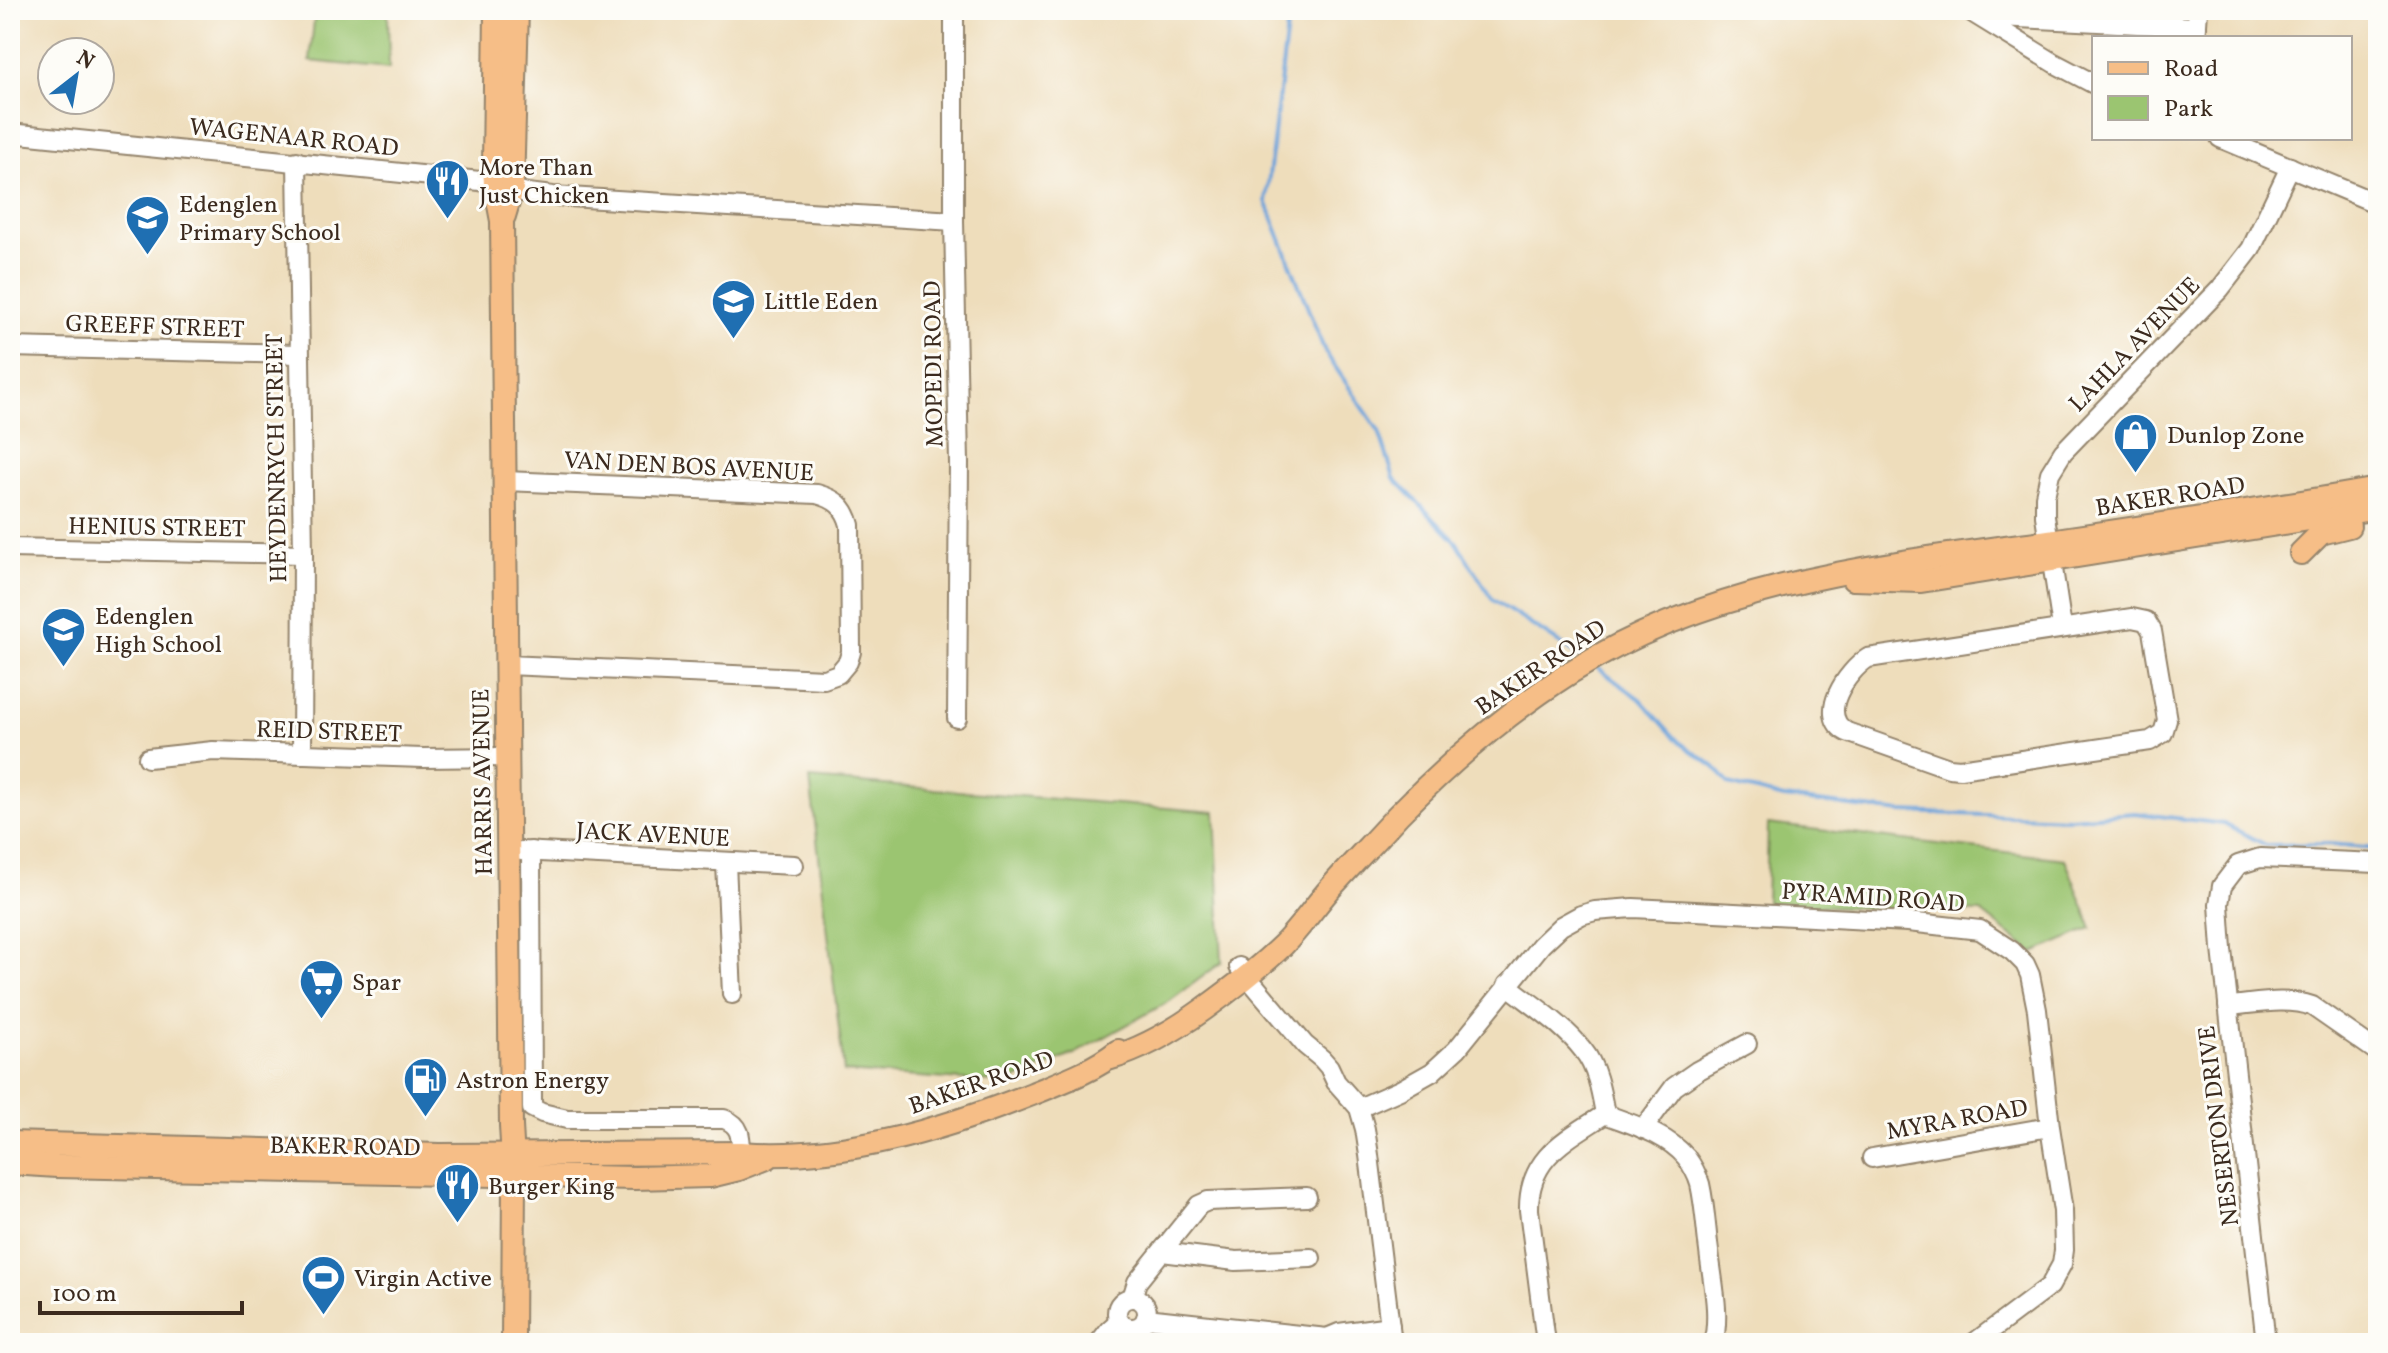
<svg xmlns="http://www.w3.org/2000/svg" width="2388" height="1353" viewBox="0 0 2388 1353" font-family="Vollkorn,serif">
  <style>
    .green { fill: #9bc571; stroke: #6b7848; stroke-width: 2 }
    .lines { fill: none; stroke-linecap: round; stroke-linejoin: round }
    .stream { stroke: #6ca2d9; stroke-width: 4 }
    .minor-casing { stroke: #94846c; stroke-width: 22 }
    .major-casing { stroke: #94846c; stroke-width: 26 }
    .minor { stroke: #fff; stroke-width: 18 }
    .major { stroke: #f6be87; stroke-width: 22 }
    .labels { text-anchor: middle; stroke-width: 6; stroke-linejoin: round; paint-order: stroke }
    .street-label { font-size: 24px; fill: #3b2a1e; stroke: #fdfcf7 }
    .poi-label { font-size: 24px; fill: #3b2a1e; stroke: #fdfcf7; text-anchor: start }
  </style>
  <rect width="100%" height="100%" fill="#fdfcf7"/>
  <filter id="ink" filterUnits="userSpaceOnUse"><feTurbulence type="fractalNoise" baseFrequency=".0125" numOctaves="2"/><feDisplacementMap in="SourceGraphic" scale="16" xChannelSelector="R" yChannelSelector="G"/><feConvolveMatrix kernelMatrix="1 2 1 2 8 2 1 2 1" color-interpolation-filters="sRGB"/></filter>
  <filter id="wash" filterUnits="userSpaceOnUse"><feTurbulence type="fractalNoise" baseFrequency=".006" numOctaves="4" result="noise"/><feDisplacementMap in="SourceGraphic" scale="32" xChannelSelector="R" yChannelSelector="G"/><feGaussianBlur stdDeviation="1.8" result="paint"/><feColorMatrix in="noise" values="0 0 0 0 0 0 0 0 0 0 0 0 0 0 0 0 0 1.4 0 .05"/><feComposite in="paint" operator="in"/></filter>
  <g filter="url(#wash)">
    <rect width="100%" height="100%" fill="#edb"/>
    <g class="green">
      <polygon points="315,10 388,10 389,69 310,61"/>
      <polygon points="810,779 1215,812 1222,962 1170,1001 1076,1053 1008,1083 844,1072"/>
      <polygon points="1768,824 2065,859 2092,928 2033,953 1981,912 1766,904"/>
    </g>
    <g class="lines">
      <g class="stream">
        <polyline points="1289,10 1266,201 1325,352 1379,431 1394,478 1457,543 1493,600 1581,657"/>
        <polyline points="1595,666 1640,699 1679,742 1715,767 1729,784 1784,798 1901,812 2070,818 2135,813 2224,824 2266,845 2329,844 2378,848"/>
      </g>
    </g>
  </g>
  <g filter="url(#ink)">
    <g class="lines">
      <defs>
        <g id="minor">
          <polyline points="954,10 954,221 959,463 957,718"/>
          <polyline points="1968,10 2054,63 2094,84"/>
          <polyline points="1979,16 2197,27"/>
          <polyline points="2196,38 2198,10"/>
          <polyline points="10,133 480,181 527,193 553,196 954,221"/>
          <polyline points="2220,138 2378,204"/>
          <polyline points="297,161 303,554 302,754"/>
          <polyline points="10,347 298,354"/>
          <path d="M505,481L817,494C835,499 845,506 850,525L851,652L848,662L838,674L824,679L507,665"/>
          <polyline points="10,548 303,554"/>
          <path d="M2132,618L2146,621L2152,631L2167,720L2163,733L2150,741L1960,769L1949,768L1847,732C1816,716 1847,671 1868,658Z"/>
          <polyline points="2062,628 2045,516 2045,496 2050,473 2063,452 2220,289 2251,249 2290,167"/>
          <polyline points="148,758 213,751 423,758 507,757"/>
          <polyline points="521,851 794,865"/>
          <path d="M531,851L532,1108L542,1113L567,1119H724C741,1125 741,1137 741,1153"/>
          <polyline points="726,863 732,994"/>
          <polyline points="1239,967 1305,1045 1322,1059 1329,1067 1336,1082 1359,1108 1365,1129 1369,1155 1392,1343"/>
          <path d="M1507,985C1532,1005 1563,1024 1583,1050C1597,1067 1601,1092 1605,1114"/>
          <path d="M2228,1006C2255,1004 2286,997 2312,1006L2378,1052"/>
          <polyline points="1359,1108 1400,1090 1432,1072 1457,1049 1541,945 1561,926 1581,915 1595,911 1633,908 1695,911 1908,922 1980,930 2012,951 2025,964 2030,975 2037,1010 2050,1127 2063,1211 2064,1250 2062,1264 2050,1286 1974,1343"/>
          <path d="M1605,1114C1633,1125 1665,1133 1686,1157C1692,1165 1697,1174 1700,1184C1705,1206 1706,1229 1709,1251C1712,1280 1721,1315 1713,1343"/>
          <polyline points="1643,1129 1674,1087 1697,1071 1747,1044"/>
          <polyline points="1872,1158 2050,1127"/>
          <polyline points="1162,1252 1236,1261 1311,1258"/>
          <polyline points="1132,1298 1137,1282 1199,1205 1208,1201 1307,1197"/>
          <circle cx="1132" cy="1313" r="15"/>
          <polyline points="1146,1318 1327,1338 1339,1343"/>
          <polyline points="1327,1338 1339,1333 1390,1326"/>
          <polyline points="1099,1343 1109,1330 1119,1321"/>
          <polyline points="1351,1343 1392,1341"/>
          <path d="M1546,1343L1529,1210C1528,1157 1566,1140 1605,1114"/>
          <polyline points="2266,1343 2222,949 2219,904 2222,886 2238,865 2260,858 2378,863"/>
        </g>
        <g id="major">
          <polyline points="496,10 494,163 495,184 502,221 511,1126 514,1176 513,1343"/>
          <polyline points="504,216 512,189 517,10"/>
          <polyline points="2301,553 2321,533 2349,526"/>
          <polyline points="1853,579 1921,581 2378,508"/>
          <path d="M1108,1059C1143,1049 1175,1030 1204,1009C1232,989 1258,969 1283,945C1302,926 1316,904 1334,884C1355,861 1377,838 1398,815C1450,762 1508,712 1571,672C1714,582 1885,564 2049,541C2159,525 2269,508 2378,489"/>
          <path d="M10,1143L440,1155L741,1153C840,1161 941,1130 1032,1094C1061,1082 1093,1071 1118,1051"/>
          <polyline points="10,1163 57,1166 635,1178 710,1176 739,1169 767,1158"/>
        </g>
      </defs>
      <use href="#minor" class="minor-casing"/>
      <use href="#major" class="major-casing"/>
      <use href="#minor" class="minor"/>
      <use href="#major" class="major"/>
    </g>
  </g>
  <defs>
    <symbol id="restaurant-pin" viewBox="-11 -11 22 30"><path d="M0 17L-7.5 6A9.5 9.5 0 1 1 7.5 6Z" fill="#1f6fb2" stroke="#fdfcf7"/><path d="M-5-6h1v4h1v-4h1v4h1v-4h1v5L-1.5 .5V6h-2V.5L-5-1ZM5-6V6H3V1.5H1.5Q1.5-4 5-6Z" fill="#fff"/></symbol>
    <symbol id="school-pin" viewBox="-11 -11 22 30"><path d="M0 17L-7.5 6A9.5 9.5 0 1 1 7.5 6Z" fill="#1f6fb2" stroke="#fdfcf7"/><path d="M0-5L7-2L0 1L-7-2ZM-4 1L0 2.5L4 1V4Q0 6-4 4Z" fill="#fff"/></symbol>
    <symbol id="shop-pin" viewBox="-11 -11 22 30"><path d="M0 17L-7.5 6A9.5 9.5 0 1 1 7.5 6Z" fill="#1f6fb2" stroke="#fdfcf7"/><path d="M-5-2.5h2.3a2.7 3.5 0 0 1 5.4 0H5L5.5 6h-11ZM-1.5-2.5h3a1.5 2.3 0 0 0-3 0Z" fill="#fff"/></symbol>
    <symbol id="supermarket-pin" viewBox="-11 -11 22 30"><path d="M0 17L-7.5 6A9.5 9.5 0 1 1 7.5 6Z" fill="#1f6fb2" stroke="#fdfcf7"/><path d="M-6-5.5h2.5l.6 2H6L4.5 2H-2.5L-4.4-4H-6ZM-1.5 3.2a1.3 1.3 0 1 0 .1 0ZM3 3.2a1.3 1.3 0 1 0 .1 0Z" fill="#fff"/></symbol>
    <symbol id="fuel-pin" viewBox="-11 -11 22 30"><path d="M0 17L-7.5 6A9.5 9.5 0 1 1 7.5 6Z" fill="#1f6fb2" stroke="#fdfcf7"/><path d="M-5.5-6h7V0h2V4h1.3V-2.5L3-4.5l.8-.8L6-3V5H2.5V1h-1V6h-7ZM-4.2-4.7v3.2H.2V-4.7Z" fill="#fff"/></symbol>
    <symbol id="stadium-pin" viewBox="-11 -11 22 30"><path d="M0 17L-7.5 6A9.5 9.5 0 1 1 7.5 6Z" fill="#1f6fb2" stroke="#fdfcf7"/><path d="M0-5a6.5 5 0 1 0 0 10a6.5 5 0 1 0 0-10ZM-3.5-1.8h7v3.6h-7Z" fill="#fff"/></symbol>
  </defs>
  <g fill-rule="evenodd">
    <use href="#restaurant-pin" x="422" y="156" width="51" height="69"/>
    <use href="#school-pin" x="122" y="192" width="51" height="69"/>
    <use href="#school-pin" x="708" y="276" width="51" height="69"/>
    <use href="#shop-pin" x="2110" y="410" width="51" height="69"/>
    <use href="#school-pin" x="38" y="604" width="51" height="69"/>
    <use href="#supermarket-pin" x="296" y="956" width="51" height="69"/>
    <use href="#fuel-pin" x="400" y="1054" width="51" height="69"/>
    <use href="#restaurant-pin" x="432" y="1160" width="51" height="69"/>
    <use href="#stadium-pin" x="298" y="1252" width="51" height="69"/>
  </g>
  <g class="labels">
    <g class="street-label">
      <text transform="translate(294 137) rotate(6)" y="8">WAGENAAR ROAD</text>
      <text transform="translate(155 326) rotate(2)" y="8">GREEFF STREET</text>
      <text transform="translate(2134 344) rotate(-46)" y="8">LAHLA AVENUE</text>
      <text transform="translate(933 364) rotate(-91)" y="8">MOPEDI ROAD</text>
      <text transform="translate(276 458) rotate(-91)" y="8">HEYDENRYCH STREET</text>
      <text transform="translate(689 466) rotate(3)" y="8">VAN DEN BOS AVENUE</text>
      <text transform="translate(2170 496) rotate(-9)" y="8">BAKER ROAD</text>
      <text transform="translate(157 527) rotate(1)" y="8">HENIUS STREET</text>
      <text transform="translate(1540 667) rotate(-34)" y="8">BAKER ROAD</text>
      <text transform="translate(329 731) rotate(2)" y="8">REID STREET</text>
      <text transform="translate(482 782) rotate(-91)" y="8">HARRIS AVENUE</text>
      <text transform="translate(653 834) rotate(3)" y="8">JACK AVENUE</text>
      <text transform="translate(1873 897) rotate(4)" y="8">PYRAMID ROAD</text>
      <text transform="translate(981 1082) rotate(-19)" y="8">BAKER ROAD</text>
      <text transform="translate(1957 1119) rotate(-10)" y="8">MYRA ROAD</text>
      <text transform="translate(2218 1126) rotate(-97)" y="8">NESERTON DRIVE</text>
      <text transform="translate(345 1146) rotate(1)" y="8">BAKER ROAD</text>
    </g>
    <g class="poi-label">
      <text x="479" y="175">More Than<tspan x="479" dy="28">Just Chicken</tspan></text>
      <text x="179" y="212">Edenglen<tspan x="179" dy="28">Primary School</tspan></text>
      <text x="764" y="309">Little Eden</text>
      <text x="2167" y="443">Dunlop Zone</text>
      <text x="95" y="624">Edenglen<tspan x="95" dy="28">High School</tspan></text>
      <text x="352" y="990">Spar</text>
      <text x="456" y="1088">Astron Energy</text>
      <text x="488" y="1194">Burger King</text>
      <text x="354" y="1286">Virgin Active</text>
    </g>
  </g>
  <rect width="2388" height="1353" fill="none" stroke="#fdfcf7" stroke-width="40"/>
  <rect x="2092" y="36" width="260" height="104" fill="#fdfcf7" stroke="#afa8a0" stroke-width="2"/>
  <rect x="2108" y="62" width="40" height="12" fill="#f6be87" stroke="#afa8a0" stroke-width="2"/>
  <text x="2164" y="76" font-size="24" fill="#3b2a1e">Road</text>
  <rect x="2108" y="96" width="40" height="24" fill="#9bc571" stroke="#afa8a0" stroke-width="2"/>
  <text x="2164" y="116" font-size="24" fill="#3b2a1e">Park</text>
  <g transform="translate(76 76) rotate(31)"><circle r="38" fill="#fdfcf7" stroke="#afa8a0" stroke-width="2"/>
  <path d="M0-6L14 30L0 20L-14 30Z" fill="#1f6fb2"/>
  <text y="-12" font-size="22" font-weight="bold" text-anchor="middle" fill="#3b2a1e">N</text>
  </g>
  <path d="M40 1301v12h202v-12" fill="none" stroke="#3b2a1e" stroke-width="4"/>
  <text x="52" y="1301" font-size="24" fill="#3b2a1e" stroke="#fdfcf7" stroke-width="6" paint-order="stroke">100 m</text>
</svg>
